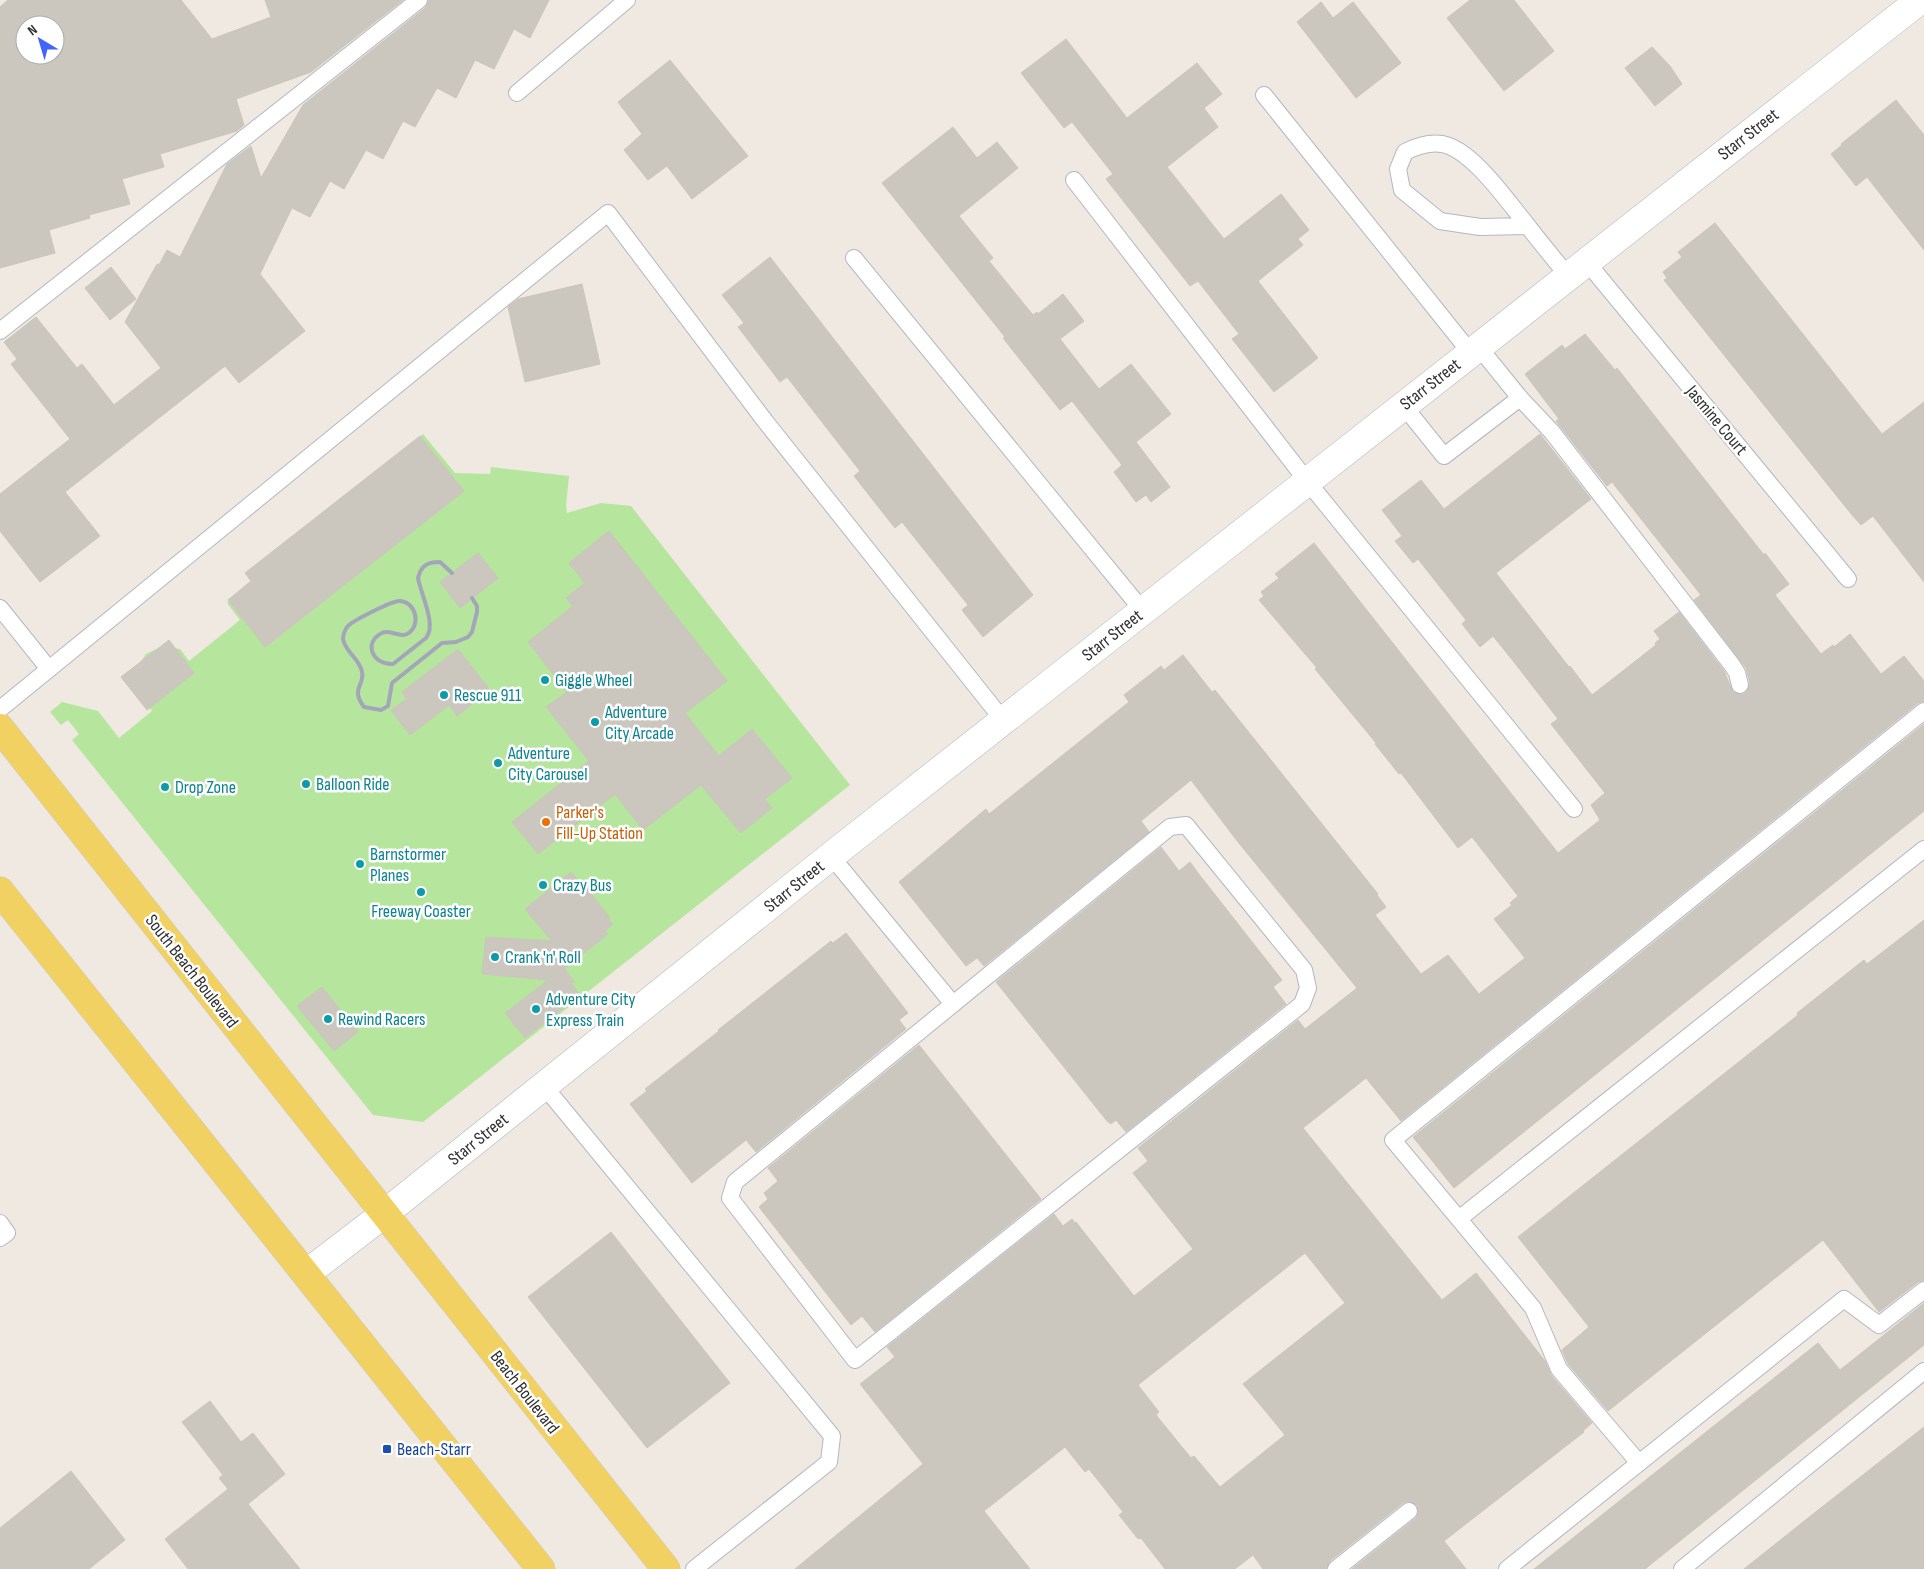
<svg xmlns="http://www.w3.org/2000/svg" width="1924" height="1569" viewBox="0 0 1924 1569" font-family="'Sofia Sans Condensed',sans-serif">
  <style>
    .green { fill: #b6e59e }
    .building { fill: #cbc7bf; stroke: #cbc5ba; fill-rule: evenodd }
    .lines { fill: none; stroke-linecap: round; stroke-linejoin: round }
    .lane-casing { stroke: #b4b7c1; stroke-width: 18 }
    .street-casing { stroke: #b4b7c1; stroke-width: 29 }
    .primary-casing { stroke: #c9c9c9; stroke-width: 29 }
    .lane { stroke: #fff; stroke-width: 16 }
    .street { stroke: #fff; stroke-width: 28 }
    .primary { stroke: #f2d163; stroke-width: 28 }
    .rail { stroke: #a3a6b8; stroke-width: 4 }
    .culture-dot { fill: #0f9aa8; stroke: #fff; stroke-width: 2 }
    .food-dot { fill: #e8710a; stroke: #fff; stroke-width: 2 }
    .transit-dot { fill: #1a4fb4; stroke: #fff; stroke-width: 2 }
    .labels { text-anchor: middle; stroke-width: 5; stroke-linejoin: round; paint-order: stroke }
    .street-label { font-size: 18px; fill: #2e2e2e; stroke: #fff }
    .culture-label { font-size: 18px; fill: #0d838f; stroke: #fff; text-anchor: start }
    .food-label { font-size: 18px; fill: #c56008; stroke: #fff; text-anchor: start }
    .transit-label { font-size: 18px; fill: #164399; stroke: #fff; text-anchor: start }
  </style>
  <rect width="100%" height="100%" fill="#efe9e1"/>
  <polygon class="green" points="423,434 455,473 490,474 491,467 569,476 566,505 567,513 601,503 631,506 850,785 423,1122 373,1115 72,740 79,734 68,720 61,725 50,712 62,702 98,711 119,738 152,711 135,689 135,670 146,654 163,646 180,649 189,661 240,620 227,603 260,578 254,569"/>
  <g class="building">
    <path d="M8,0H181L212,39L271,17L265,0H403L311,72L236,99L244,125L237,131L160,154L164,167L122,179L130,204L89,215L90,218L49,230L55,253L0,268V7ZM25,25H55V55H25Z"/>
    <polygon points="429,0 549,0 530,38 514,29 494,69 475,60 456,98 437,88 415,127 403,121 383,159 366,150 344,189 330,181 310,217 292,208 260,274 305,331 239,383 225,366 65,492 100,536 40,582 0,531 0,494 70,439 11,364 17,359 4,342 36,317 77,368 82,364 114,405 161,368 125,322 157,264 159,265 167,250 180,257 227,164 251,146 261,178 303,105 425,8"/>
    <polygon points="1470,0 1514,0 1554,51 1504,91 1447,18"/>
    <polygon points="1321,2 1333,18 1353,2 1401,63 1356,98 1297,22"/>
    <polygon points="1066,39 1127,118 1197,63 1222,94 1204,108 1218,127 1167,167 1224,239 1281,194 1309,230 1298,239 1303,245 1258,281 1318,358 1274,392 1232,339 1239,334 1198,281 1190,286 1106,179 1113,174 1072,122 1064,128 1021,73"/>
    <polygon points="1652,47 1670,66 1682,84 1655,106 1625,68"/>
    <polygon points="670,60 748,156 692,199 667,166 648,180 624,150 642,134 618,102"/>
    <polygon points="1896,100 1924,135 1924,250 1867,177 1856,186 1831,154 1842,145 1841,144"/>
    <polygon points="953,127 977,158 997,142 1018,168 959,216 993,258 989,261 1033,315 1037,312 1038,314 1063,294 1084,321 1060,339 1099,389 1131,364 1171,414 1136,442 1170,487 1151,502 1146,495 1136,502 1114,472 1122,465 1072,401 1060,410 1003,338 1005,337 882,183"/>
    <polygon points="1715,223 1882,434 1924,402 1924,582 1873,516 1861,525 1852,515 1664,280 1667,278 1663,272 1682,257 1678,252"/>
    <polygon points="770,257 1033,595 983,637 962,610 968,605 902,522 895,528 854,476 860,471 787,377 780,382 738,327 744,323 722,295"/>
    <polygon points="111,267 136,299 110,320 85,288"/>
    <polygon points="582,284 600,364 525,382 508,307 518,299"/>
    <path d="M1585,334L1615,370L1617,368L1764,555L1765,553L1789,584L1775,595L1821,654L1833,645L1834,647L1850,634L1881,674L1904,656L1924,681V701L1918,703L1401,1121L1366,1078L1303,1128L1442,1300L1476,1273L1545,1361L1551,1375L1592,1423L1583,1431L1584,1432L1444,1541L1466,1569H1352L1416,1518L1418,1514L1417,1505L1408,1501L1403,1503L1330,1561L1326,1569H1263L1253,1555L1235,1569H1165L1141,1538L1138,1539L1119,1515L1123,1512L1089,1469L1085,1472L1065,1447L984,1511L1030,1569H795L923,1464L860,1384L895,1357L887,1347L1054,1214L1063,1226L1072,1219L1075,1223L1076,1222L1134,1296L1193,1249L1133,1173L1148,1161L1138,1148L1298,1020L1305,1029L1357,988L1238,842L1191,780L1141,821L1149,832L984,966L977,958L966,966L899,882L986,809L989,814L1129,702L1124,695L1161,666L1164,670L1183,655L1212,692L1215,690L1378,894L1377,895L1386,907L1375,915L1421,974L1448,955L1479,994L1525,958L1494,919L1512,905L1510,903L1518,896L1472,837L1458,848L1401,773L1399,774L1375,744L1376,743L1315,669L1317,668L1259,600L1264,596L1261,592L1279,578L1275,574L1314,543L1558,853L1600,820L1591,805L1605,793L1551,724L1558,719L1514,662L1493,636L1480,647L1462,624L1466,620L1418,559L1413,563L1395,541L1402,536L1382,510L1421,480L1444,509L1540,434L1591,499L1496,573L1569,667L1570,666L1592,695L1656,645L1655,643L1660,639L1654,631L1679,612L1724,671L1733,692L1742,695L1747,692L1750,683L1746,668L1694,600L1701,595L1612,482L1607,486L1556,421L1559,419L1525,374L1562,345L1565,349ZM1305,1253L1345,1303L1243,1384L1285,1435L1220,1487L1194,1456L1191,1458L1156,1415L1159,1412L1138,1385Z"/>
    <polygon points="420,436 464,491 265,647 228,600 251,581 245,573"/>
    <polygon points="609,531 727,681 685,713 719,756 752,729 792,778 765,799 772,808 741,833 701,785 643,830 615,794 538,854 512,822 589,761 546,707 567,692 528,642 573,606 566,598 585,583 569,563"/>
    <polygon points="478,553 498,578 460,608 440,582"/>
    <polygon points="169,640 194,673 147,710 121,677"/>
    <polygon points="458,649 490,690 457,716 449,705 410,735 391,710 407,699 402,692"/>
    <polygon points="1924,724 1924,811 1454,1188 1413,1137"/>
    <polygon points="1161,847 1179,871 1190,862 1198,873 1282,980 1273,987 1286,1004 1126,1132 1116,1120 1111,1124 1107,1121 996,982"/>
    <polygon points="571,872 584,888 586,887 610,918 608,919 613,924 605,931 608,934 564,969 575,982 570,982 580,995 525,1038 505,1013 548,980 482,974 486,937 552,941 525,909"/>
    <polygon points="1924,920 1924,1280 1918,1282 1879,1312 1823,1240 1608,1411 1568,1364 1562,1350 1589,1327 1518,1237 1798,1015 1797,1013 1864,960 1867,964"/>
    <polygon points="846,933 908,1013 899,1020 906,1029 756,1152 746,1140 692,1183 630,1104 647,1091 645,1089 719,1031 718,1030 831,941 833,943"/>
    <polygon points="322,987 358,1032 334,1051 297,1006"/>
    <polygon points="919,1045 1041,1199 875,1332 862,1316 851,1325 759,1207 768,1199 764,1193 778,1181 768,1168"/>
    <polygon points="611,1232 730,1383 647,1448 528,1297"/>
    <polygon points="1924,1303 1924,1345 1645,1569 1534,1569 1818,1343 1840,1370"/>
    <polygon points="210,1401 241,1442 253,1433 285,1474 248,1504 300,1569 188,1569 165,1539 228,1489 219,1478 223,1475 182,1422"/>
    <polygon points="1924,1427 1924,1569 1744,1569 1808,1518"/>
    <polygon points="71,1471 125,1540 89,1569 0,1569 0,1528"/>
  </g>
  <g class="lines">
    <defs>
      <g id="lane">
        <polyline points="517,93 627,0"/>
        <polyline points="1264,95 1470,352"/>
        <polyline points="1074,180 1307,481 1574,809"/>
        <path d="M1528,226L1480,227L1440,221L1402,190L1398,169L1405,152C1415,147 1429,142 1442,144C1472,149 1508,202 1527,225C1540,242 1554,259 1568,276"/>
        <polyline points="854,258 1143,611"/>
        <polyline points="1586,261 1848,579"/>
        <polyline points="0,331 419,0"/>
        <polyline points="1478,346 1520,398 1552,432 1732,665 1737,673 1740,685"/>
        <polyline points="1403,405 1444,456 1520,398"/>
        <polyline points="0,608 49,669"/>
        <polyline points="0,709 608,213 765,421 1003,720"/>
        <polygon points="1186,825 1304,970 1308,988 1302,1004 855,1360 730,1198 735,1182 1170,827"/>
        <polyline points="831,856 953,1004"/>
        <polyline points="544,1086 832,1436 829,1462 694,1569"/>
        <polyline points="1460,1218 1924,849"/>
        <polyline points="0,1223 7,1233 0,1238"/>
        <polyline points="1639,1463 1844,1299 1879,1325 1924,1290"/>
        <polyline points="1336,1569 1409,1511"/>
        <polyline points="1507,1569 1639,1463 1559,1369 1533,1308 1393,1140 1924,711"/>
        <polyline points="1682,1569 1924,1371"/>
      </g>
      <polyline id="street" points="307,1273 384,1214 831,856 1920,0"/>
      <g id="primary">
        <polyline points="0,728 666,1569"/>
        <polyline points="0,891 541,1569"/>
      </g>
    </defs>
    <use href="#lane" class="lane-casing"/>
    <use href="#street" class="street-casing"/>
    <use href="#primary" class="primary-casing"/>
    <use href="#lane" class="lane"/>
    <use href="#street" class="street"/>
    <use href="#primary" class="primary"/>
    <path class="rail" d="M452,573L440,562C428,562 421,565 418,578C421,595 437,625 426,638L393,664C372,665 363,642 382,633C390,629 399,638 407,634C422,626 416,601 399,601C392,601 354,620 348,626C345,629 343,635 343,639C345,652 360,659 362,672C365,686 350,688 364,707L381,710L388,706L392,683L442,643L456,642L468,637L472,632L477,612V606L472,598"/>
  </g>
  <g class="culture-dot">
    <circle cx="545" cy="680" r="5"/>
    <circle cx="444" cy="695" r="5"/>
    <circle cx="595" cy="722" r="5"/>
    <circle cx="498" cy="763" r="5"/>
    <circle cx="306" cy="784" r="5"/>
    <circle cx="165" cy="787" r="5"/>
    <circle cx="360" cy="864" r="5"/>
    <circle cx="543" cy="885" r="5"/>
    <circle cx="421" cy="892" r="5"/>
    <circle cx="495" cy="957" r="5"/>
    <circle cx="536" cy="1009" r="5"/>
    <circle cx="328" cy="1019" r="5"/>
  </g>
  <circle class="food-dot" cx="546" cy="822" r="5"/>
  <rect class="transit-dot" x="382" y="1444" width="10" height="10" rx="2.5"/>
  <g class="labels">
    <g class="street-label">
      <text transform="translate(1748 134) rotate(-38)" y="6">Starr Street</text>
      <text transform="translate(1430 384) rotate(-38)" y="6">Starr Street</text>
      <text transform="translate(1717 420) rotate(50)" y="6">Jasmine Court</text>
      <text transform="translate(1112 635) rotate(-38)" y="6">Starr Street</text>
      <text transform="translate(794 886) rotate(-39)" y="6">Starr Street</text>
      <text transform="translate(192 971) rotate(52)" y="6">South Beach Boulevard</text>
      <text transform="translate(478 1139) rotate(-39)" y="6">Starr Street</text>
      <text transform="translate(525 1392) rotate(52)" y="6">Beach Boulevard</text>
    </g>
    <g class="culture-label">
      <text x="555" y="686">Giggle Wheel</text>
      <text x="454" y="701">Rescue 911</text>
      <text x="605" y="718">Adventure<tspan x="605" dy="21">City Arcade</tspan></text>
      <text x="508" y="759">Adventure<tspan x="508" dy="21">City Carousel</tspan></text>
      <text x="316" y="790">Balloon Ride</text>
      <text x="175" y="793">Drop Zone</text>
      <text x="370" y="860">Barnstormer<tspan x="370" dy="21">Planes</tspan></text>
      <text x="553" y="891">Crazy Bus</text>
      <text x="421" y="917" text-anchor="middle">Freeway Coaster</text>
      <text x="505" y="963">Crank 'n' Roll</text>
      <text x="546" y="1005">Adventure City<tspan x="546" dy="21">Express Train</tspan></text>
      <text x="338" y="1025">Rewind Racers</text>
    </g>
    <g class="food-label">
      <text x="556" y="818">Parker's<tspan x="556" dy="21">Fill-Up Station</tspan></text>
    </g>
    <g class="transit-label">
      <text x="397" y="1455">Beach-Starr</text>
    </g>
  </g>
  <g transform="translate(40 40) rotate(322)"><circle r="24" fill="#ffffff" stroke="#ababab"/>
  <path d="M0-4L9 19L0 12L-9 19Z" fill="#4264fb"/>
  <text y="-8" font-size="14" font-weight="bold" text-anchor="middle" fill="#2e2e2e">N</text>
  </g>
</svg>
